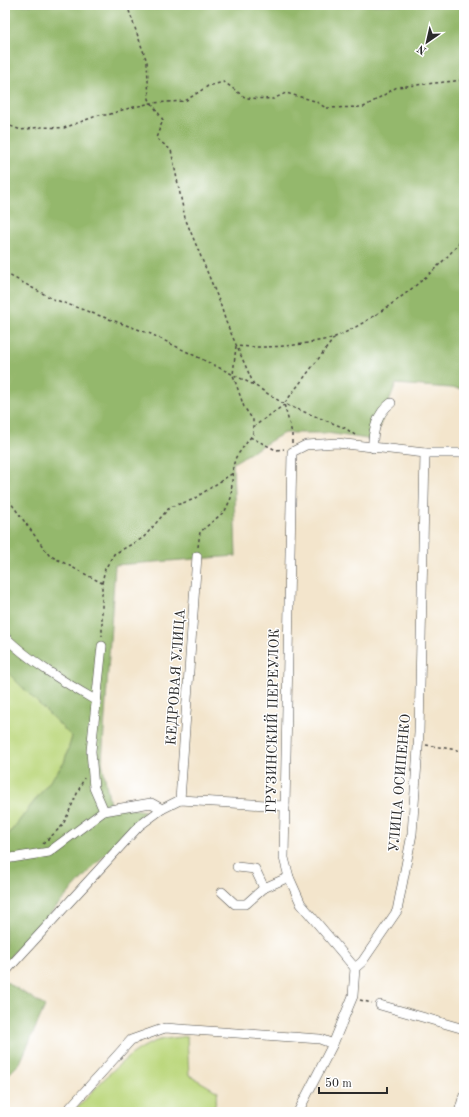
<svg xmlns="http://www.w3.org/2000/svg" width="469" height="1117" viewBox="0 0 469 1117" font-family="'Old Standard TT',serif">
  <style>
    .green { fill: #bbd77c; stroke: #738154 }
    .forest { fill: #94b86c; stroke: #60724c }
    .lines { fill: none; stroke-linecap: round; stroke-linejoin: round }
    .minor-casing { stroke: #494743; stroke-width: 10 }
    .path { stroke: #494743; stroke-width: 1.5; stroke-dasharray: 3 3; stroke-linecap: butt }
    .minor { stroke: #fff; stroke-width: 9 }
    .labels { text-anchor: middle; stroke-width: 3; stroke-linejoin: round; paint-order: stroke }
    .street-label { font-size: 14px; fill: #2b2b2b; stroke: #fff }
  </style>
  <rect width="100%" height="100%" fill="#fff"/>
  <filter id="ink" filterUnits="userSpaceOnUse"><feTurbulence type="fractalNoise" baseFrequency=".025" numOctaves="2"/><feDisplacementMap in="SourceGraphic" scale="8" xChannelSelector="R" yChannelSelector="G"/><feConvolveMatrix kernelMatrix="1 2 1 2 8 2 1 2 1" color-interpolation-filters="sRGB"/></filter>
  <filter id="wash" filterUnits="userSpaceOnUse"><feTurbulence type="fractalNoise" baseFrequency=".012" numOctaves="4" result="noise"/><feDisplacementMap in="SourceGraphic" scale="16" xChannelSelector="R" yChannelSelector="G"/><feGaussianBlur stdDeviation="0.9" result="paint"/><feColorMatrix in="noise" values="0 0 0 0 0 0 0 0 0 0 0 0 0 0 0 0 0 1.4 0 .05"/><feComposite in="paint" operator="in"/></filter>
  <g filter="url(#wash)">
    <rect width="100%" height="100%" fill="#f3e5cc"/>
    <g class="green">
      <polygon points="5,670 72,737 64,763 5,839"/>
      <path d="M187,1036L189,1075L218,1092L213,1112H74C98,1086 123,1054 156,1041C166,1038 177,1038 187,1036Z"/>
    </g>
    <g class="forest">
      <polygon points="5,5 464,5 464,389 396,384 374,440 327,433 284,433 233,463 236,556 115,565 102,761 110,805 145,811 5,962 5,839 64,763 72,737 5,670"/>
      <polygon points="5,981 45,1006 20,1063 5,1078"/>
    </g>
  </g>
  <g filter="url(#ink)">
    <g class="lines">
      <defs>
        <g id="minor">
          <path d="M373,448C372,432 377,413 391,403"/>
          <path d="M5,637C31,662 64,682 95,700"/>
          <polyline points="102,646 91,751 94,788 104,811"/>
          <polyline points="180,800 197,556"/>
          <polyline points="5,859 49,852 104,811 151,803 162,809"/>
          <polyline points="264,888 289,877"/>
          <polyline points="222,892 235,904 246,904 264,888 255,869 237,867"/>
          <polyline points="355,968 301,904 289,877 284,858 292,452 306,445 337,443 425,453 464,453"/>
          <polyline points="5,972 139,826 162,809 180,800 285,806"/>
          <polyline points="380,1005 464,1029"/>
          <polyline points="66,1112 131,1040 165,1028 320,1039 333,1044"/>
          <polyline points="298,1112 333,1044 353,996 355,968 362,962 397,911 412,834 419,733 425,453"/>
          <polyline points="459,1112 464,1095"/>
        </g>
      </defs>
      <use href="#minor" class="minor-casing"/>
      <g class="path">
        <polyline points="127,5 147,62 149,99 163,120 156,138 171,150 185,218 220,303 226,322 254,385"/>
        <polyline points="5,124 21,130 40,127 64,128 99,115 108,115 122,110 151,103 185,101 208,86 224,82 246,98 273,99 286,93 315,101 326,108 364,107 397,87 464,80"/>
        <polyline points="5,273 53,299 151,334 254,385 284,404 345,428 355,435"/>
        <polyline points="253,427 284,405"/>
        <polyline points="250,437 276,450 284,449"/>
        <polyline points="292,443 292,433 284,404 335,337"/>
        <polyline points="5,495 49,555 102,583 102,636"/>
        <path d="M198,547L200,532L225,511L231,498L233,466L236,457L253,434V420L244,407L233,375L236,346C264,348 290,347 318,341C323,340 330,339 335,337C373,322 443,269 464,236"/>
        <polyline points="102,583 105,569 114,554 143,538 170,507 192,500 233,473"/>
        <polyline points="426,745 464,751"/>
        <polyline points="43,844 63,825 84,778"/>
        <polyline points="360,1000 372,1003"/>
      </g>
      <use href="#minor" class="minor"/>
    </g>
  </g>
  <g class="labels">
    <g class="street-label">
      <text transform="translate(175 677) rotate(-86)" y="5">КЕДРОВАЯ УЛИЦА</text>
      <text transform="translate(272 721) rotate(-89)" y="5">ГРУЗИНСКИЙ ПЕРЕУЛОК</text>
      <text transform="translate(399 783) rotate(-85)" y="5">УЛИЦА ОСИПЕНКО</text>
    </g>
  </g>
  <rect width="469" height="1117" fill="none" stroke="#fff" stroke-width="20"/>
  <g transform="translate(427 42) rotate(214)" stroke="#ffffff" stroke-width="3" paint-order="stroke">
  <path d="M0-3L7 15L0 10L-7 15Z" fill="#2b2b2b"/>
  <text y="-6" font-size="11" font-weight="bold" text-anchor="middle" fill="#2b2b2b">N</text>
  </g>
  <path d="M319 1087v6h68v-6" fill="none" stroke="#2b2b2b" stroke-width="2"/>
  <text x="325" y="1087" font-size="12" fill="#2b2b2b" stroke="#ffffff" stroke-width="3" paint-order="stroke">50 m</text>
</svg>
